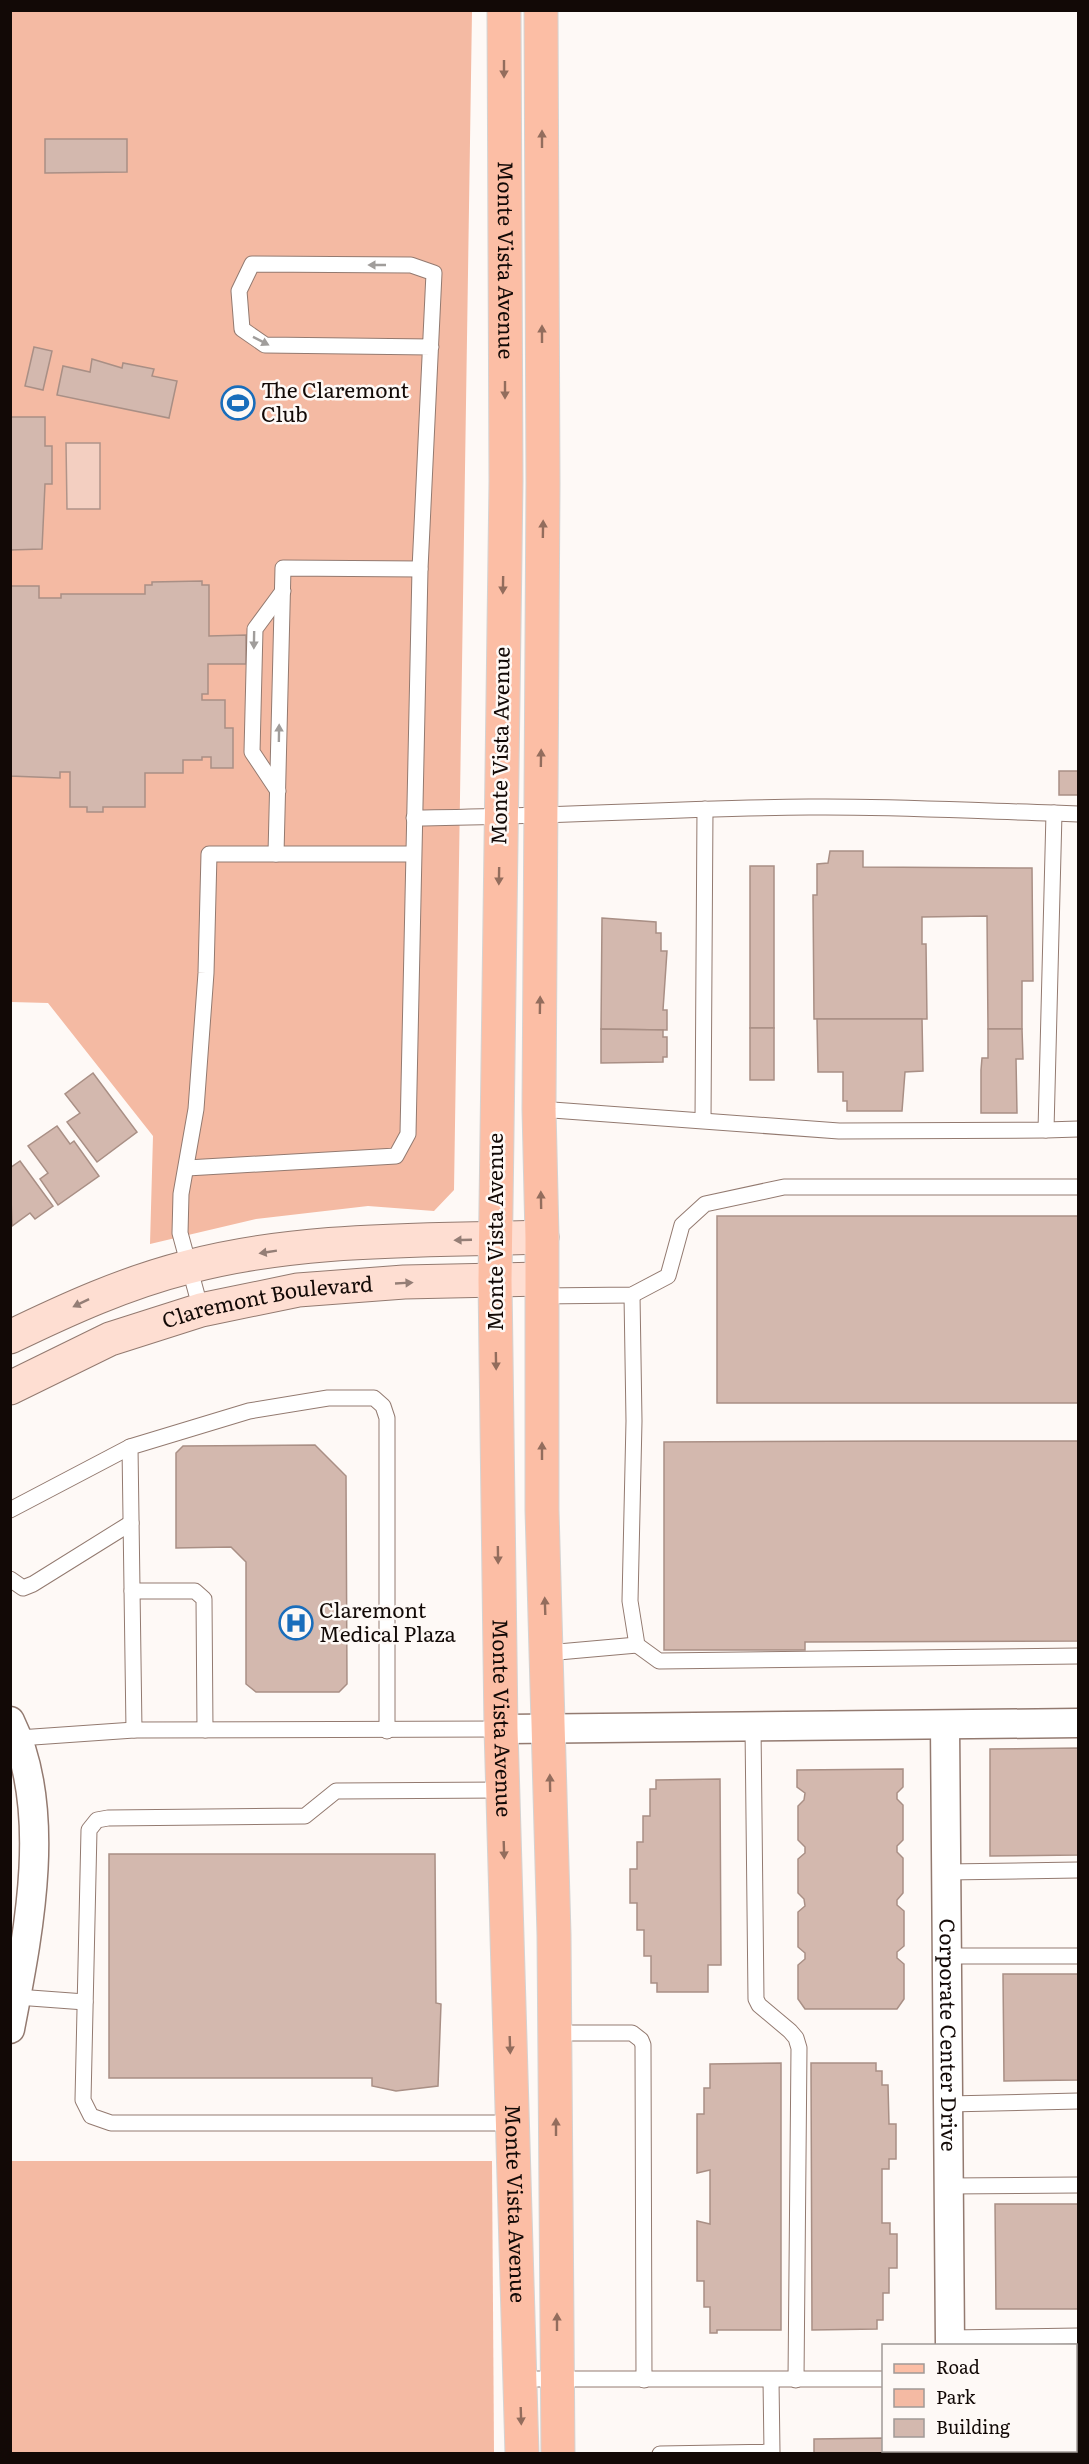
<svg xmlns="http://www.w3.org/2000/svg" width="1089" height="2464" viewBox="0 0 1089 2464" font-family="Literata,serif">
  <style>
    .green { fill: #f4baa3 }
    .water { fill: #f3cfc1; stroke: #b09489; stroke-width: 1.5 }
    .building { fill: #d3b8ae; stroke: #a98f85; stroke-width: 1.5 }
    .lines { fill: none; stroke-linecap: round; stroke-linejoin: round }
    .service-casing { stroke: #937a70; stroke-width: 17 }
    .minor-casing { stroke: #937a70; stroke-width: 31 }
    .secondary-casing { stroke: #937a70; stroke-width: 35 }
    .primary-casing { stroke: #d4d3d2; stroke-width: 35 }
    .service { stroke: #fff; stroke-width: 15 }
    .minor { stroke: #fff; stroke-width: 28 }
    .secondary { stroke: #feded2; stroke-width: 33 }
    .primary { stroke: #fcbea5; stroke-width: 33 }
    .oneway { fill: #936d5d }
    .oneway2 { fill: #a09d9b }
    .oneway3 { fill: #947e76 }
    .labels { text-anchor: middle; stroke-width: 5; stroke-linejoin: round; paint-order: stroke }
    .street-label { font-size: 21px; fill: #120906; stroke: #fef9f6 }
    .poi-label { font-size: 21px; fill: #120906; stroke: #fef9f6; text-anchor: start }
  </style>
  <rect width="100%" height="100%" fill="#fef9f6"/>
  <g class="green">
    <polygon points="11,11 472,11 454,1190 434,1211 368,1206 256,1219 150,1244 153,1136 48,1003 11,1002"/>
    <polygon points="11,2161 492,2161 494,2453 11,2453"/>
  </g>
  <polygon class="water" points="66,443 100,443 100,509 67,509"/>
  <g class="building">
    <polygon points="45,139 127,139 127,172 45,173"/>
    <polygon points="34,347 52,351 43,390 25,386"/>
    <polygon points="92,359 122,368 123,363 154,369 152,376 177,381 169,418 57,395 63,366 90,372"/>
    <polygon points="10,417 45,417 45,446 52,446 52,484 45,484 42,549 10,550"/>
    <polygon points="202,581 202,585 209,585 209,636 246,635 246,664 208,664 208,694 202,694 202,700 225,700 225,728 233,728 233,768 211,768 211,757 202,757 202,760 183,760 183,773 145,773 145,807 103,807 103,812 87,812 87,807 70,807 70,772 60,772 60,778 10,776 10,586 39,586 39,598 61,598 61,594 145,594 145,585 152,585 152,582"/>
    <rect x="1059" y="771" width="19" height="24"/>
    <polygon points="830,851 863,851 863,867 1032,868 1033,981 1022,981 1022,1029 988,1029 987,916 922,917 922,944 926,944 927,1019 814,1019 813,895 817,895 817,864 828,863"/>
    <rect x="750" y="866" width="24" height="162"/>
    <polygon points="602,918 656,922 656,933 661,933 661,951 667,951 663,1010 667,1010 667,1030 601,1029"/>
    <polygon points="817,1019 922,1019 923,1071 905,1072 902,1111 847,1111 847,1101 843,1101 843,1072 818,1072"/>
    <rect x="750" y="1028" width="24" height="52"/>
    <polygon points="601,1029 663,1030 663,1037 667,1037 667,1057 663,1057 663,1062 601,1063"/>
    <polygon points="988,1029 1022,1029 1023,1059 1016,1059 1017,1113 981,1113 981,1070 982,1058 988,1058"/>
    <polygon points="93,1073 137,1132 97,1162 67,1122 80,1113 65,1094"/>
    <polygon points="57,1126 70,1144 74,1141 99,1176 58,1205 40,1179 48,1173 28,1146"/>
    <polygon points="20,1161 53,1206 35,1219 30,1213 12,1226 10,1168"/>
    <rect x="717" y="1216" width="361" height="187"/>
    <polygon points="903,1441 1078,1441 1078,1641 805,1642 805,1650 664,1650 664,1442"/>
    <polygon points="315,1445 346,1476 347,1684 339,1692 256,1692 246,1684 246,1562 231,1547 176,1548 176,1453 183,1446"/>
    <polygon points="1078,1748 1078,1855 990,1856 990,1749"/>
    <polygon points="903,1769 903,1787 897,1793 897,1799 903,1805 903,1840 897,1846 897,1852 903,1858 903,1893 897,1900 897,1905 904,1911 904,1946 897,1952 897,1958 904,1964 904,1999 897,2009 805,2009 798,1999 798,1965 805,1959 805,1953 798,1947 798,1912 805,1906 804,1899 798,1893 798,1859 805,1853 805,1847 798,1840 798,1806 804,1800 805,1793 797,1787 797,1770"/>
    <polygon points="720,1779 721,1965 708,1965 708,1992 657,1992 657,1983 651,1983 651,1956 644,1956 644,1930 637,1930 637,1903 630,1903 630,1869 637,1869 637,1842 643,1842 643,1816 650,1816 650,1789 656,1789 656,1780"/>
    <polygon points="109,1854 435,1854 436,2003 441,2004 438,2086 396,2091 372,2086 372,2078 109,2078"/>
    <polygon points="1003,1974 1078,1974 1078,2080 1004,2081"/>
    <polygon points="781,2063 781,2330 717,2330 717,2333 710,2333 710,2307 704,2307 704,2281 697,2281 697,2221 710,2224 710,2170 697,2173 697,2114 704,2114 704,2088 710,2088 710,2064"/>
    <polygon points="811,2063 876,2063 876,2071 882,2071 882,2085 888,2085 889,2124 896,2124 896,2159 889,2159 889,2169 882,2169 882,2223 890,2223 890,2234 897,2234 897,2268 889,2268 889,2293 883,2293 883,2320 877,2320 877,2329 812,2330"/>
    <polygon points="995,2204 1078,2204 1078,2309 996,2309"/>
    <polygon points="884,2438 884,2450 908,2450 908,2454 814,2454 814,2439"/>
  </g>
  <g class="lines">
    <defs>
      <g id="service">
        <polyline points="278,791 252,752 255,629 283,591"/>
        <polyline points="1054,813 1078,814"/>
        <path d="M414,818C546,817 677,808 809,807C890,806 972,811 1054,813L1046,1130L839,1131L539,1109"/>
        <polyline points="276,854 283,568 420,569"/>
        <polyline points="703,1120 705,809"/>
        <polyline points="1046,1130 1078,1129"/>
        <polyline points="187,1168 396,1156 408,1134 420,569 434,273 411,265 252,264 239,291 242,329 265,345 431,347"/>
        <polyline points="632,1295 634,1421 630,1601 637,1645 659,1661 1078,1656"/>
        <polyline points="541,1296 632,1295 668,1276 682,1225 705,1204 784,1187 1078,1187"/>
        <polyline points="201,1310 180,1233 181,1194 196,1109 206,973 209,854 413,854"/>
        <polyline points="10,1510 130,1447"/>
        <polyline points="10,1579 23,1588 33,1584 131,1523"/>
        <polyline points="132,1591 195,1591 204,1599 205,1730"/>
        <polyline points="547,1653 637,1645"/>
        <polyline points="753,1726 756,1999 759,2005 790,2031 796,2038 799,2048 796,2380"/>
        <polyline points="134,1730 130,1447 249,1411 328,1398 374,1398 383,1406 387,1418 387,1731"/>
        <polyline points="19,1738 134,1730 501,1729"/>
        <polyline points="503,1790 336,1791 305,1816 108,1818 97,1820 89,1830 83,2100 91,2116 111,2123 512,2123"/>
        <polyline points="946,1872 1078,1870"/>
        <polyline points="947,1956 1078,1956"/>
        <polyline points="17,1997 85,2002"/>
        <polyline points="555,2033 632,2033 641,2040 643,2045 644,2380"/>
        <polyline points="948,2104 1078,2101"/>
        <polyline points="949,2186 1078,2185"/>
        <polyline points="950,2338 1078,2336"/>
        <polyline points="520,2379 884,2379"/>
        <polyline points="1076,2445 1078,2445"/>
        <polyline points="660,2454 772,2452 771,2380"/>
      </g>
      <g id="minor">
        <path d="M10,1721C54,1810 28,1935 10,2029"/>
        <path id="s1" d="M945,1725L950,2346"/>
        <polyline points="501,1729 1078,1723"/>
        <polyline points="951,2450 951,2454"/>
      </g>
      <g id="secondary">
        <path d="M10,1337C68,1309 125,1283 188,1267C302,1237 425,1241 542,1237"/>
        <path id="s2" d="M10,1388L110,1339L201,1310L298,1290L404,1282L541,1279"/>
      </g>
      <g id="primary">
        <path id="s3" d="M504,10L506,481L495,1280L501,1729L522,2454"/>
        <polyline points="541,10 543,483 539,1109 542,1237 542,1510 554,1935 558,2454"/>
      </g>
    </defs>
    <use href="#service" class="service-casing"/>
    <use href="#minor" class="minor-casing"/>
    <use href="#secondary" class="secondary-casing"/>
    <use href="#primary" class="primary-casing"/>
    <use href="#service" class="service"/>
    <use href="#minor" class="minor"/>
    <use href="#secondary" class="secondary"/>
    <use href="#primary" class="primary"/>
  </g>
  <defs><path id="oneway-solid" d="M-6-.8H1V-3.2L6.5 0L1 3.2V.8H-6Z" transform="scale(1.5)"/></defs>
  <g class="oneway">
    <use href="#oneway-solid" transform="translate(504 69) rotate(90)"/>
    <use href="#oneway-solid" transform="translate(542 139) rotate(-90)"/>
    <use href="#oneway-solid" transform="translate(542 334) rotate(-90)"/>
    <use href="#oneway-solid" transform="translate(505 390) rotate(90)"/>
    <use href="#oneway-solid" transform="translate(543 529) rotate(-89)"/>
    <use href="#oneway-solid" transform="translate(503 585) rotate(91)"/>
    <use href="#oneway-solid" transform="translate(541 758) rotate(-89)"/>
    <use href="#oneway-solid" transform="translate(499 876) rotate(91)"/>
    <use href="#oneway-solid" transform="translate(540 1005) rotate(-89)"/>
    <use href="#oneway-solid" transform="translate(541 1200) rotate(-91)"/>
    <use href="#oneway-solid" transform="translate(496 1361) rotate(89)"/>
    <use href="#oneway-solid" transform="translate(542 1451) rotate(-90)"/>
    <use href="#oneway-solid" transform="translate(498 1555) rotate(89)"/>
    <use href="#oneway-solid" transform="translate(545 1606) rotate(-92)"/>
    <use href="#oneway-solid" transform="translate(550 1783) rotate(-91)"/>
    <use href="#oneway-solid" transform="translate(504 1850) rotate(88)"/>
    <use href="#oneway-solid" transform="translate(510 2045) rotate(88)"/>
    <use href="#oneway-solid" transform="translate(556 2127) rotate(-90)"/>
    <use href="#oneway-solid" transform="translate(557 2322) rotate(-90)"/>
    <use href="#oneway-solid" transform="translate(521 2416) rotate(88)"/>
  </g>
  <g class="oneway2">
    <use href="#oneway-solid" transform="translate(377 265) rotate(-180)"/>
    <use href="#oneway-solid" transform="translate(261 341) rotate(27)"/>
    <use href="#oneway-solid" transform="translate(254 640) rotate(91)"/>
    <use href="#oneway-solid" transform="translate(279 733) rotate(-89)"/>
  </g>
  <g class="oneway3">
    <use href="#oneway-solid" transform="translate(463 1240) rotate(178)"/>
    <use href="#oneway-solid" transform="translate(268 1252) rotate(171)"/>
    <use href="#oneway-solid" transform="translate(404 1283) rotate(-3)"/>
    <use href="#oneway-solid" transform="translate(81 1303) rotate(154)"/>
  </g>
  <defs>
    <symbol id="stadium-ring" viewBox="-11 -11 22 22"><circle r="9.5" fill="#fef9f6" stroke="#196dbb" stroke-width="1.5"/><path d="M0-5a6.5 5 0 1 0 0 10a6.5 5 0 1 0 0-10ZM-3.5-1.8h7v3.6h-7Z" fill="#196dbb"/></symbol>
    <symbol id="hospital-ring" viewBox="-11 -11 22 22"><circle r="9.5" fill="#fef9f6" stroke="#196dbb" stroke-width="1.5"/><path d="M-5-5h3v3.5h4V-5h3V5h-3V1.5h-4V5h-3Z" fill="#196dbb"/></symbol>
  </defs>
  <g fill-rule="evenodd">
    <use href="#stadium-ring" x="219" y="384" width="38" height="38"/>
    <use href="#hospital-ring" x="277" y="1604" width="38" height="38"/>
  </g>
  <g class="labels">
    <g class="street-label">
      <text dy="7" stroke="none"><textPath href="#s3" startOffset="250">Monte Vista Avenue</textPath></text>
      <text transform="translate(501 746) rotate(-89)" y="7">Monte Vista Avenue</text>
      <text transform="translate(496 1232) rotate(-90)" y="7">Monte Vista Avenue</text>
      <text dy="7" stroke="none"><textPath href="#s2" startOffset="274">Claremont Boulevard</textPath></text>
      <text dy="7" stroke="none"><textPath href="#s3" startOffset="1708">Monte Vista Avenue</textPath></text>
      <text dy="7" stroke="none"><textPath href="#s1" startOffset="310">Corporate Center Drive</textPath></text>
      <text dy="7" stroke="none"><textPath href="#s3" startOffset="2194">Monte Vista Avenue</textPath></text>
    </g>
    <g class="poi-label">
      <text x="261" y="398">The Claremont<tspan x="261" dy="24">Club</tspan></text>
      <text x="319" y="1618">Claremont<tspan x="319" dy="24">Medical Plaza</tspan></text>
    </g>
  </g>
  <rect width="1089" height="2464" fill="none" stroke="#120906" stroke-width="24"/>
  <rect x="882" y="2344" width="195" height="108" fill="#fef9f6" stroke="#a09996" stroke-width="1.5"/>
  <rect x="894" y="2364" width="30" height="9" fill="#fcbea5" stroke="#a09996" stroke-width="1.5"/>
  <text x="936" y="2374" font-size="18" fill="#120906">Road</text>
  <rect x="894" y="2389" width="30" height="18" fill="#f4baa3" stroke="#a09996" stroke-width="1.5"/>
  <text x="936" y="2404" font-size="18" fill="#120906">Park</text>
  <rect x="894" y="2419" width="30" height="18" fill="#d3b8ae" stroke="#a09996" stroke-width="1.5"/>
  <text x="936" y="2434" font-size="18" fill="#120906">Building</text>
</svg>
